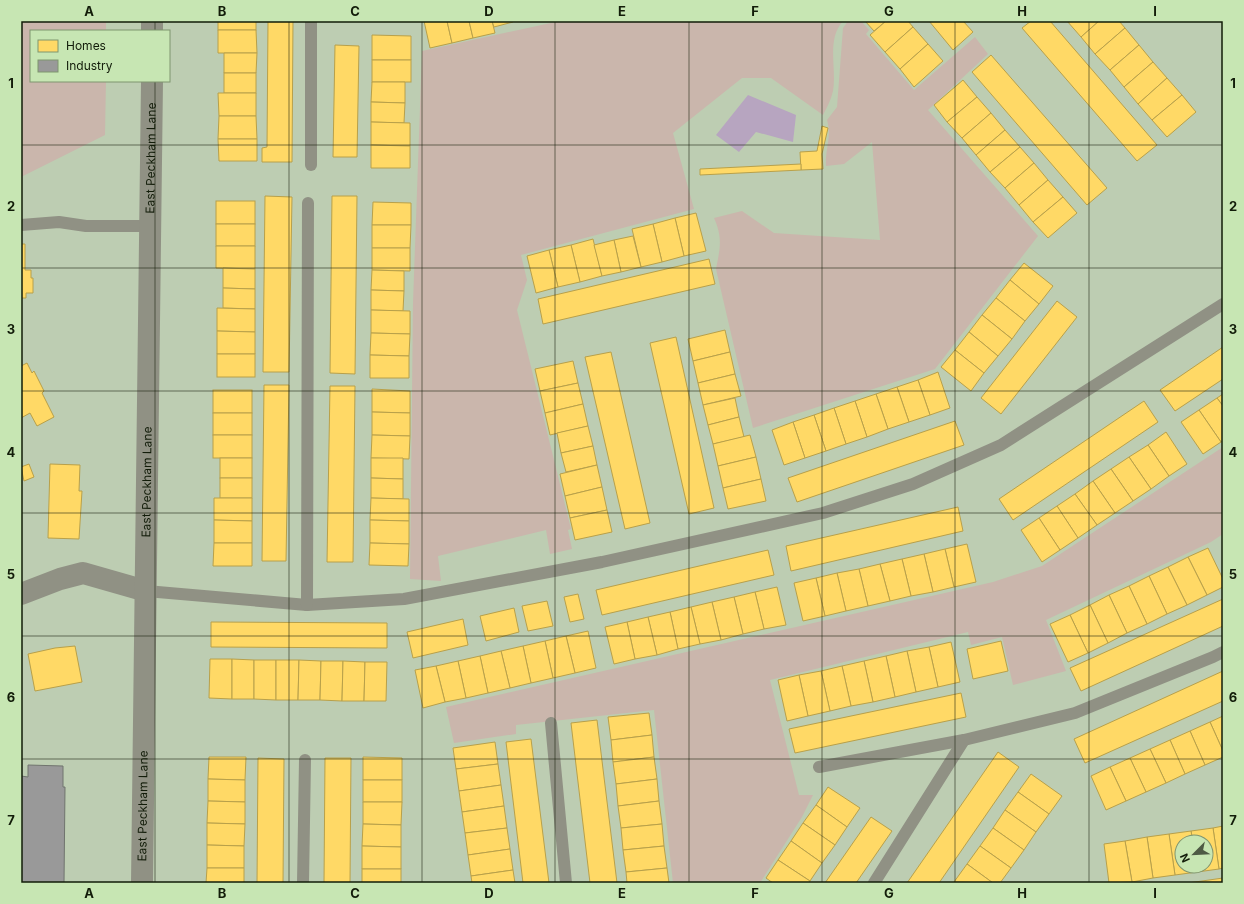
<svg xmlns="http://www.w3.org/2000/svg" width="1244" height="904" viewBox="0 0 1244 904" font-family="Inter,sans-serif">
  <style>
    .green { fill: #cab6ac }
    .water { fill: #b7a5c0 }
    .homes { fill: #ffd966; stroke: #b8a04a }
    .industry { fill: #999; stroke: #70746e }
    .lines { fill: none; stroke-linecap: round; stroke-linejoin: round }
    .service { stroke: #909184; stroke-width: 12 }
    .minor { stroke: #909184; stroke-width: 22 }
    .tertiary { stroke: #909184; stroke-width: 22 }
    .grid { fill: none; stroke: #121c09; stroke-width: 1; stroke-opacity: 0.55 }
    .labels { text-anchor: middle; stroke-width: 4; stroke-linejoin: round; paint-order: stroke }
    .street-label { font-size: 12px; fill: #121c09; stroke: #c7e6b3 }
    .neatline { fill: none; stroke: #121c09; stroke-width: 1.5 }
    .grid-label { font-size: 13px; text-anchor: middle; font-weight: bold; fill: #121c09 }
  </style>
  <rect width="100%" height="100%" fill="#bdcdb2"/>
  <g class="green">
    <polygon points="21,21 106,21 106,31 31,31 31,81 106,81 105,135 21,177"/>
    <path d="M560,21H843C826,40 837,68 833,91C831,100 827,107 823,115L771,78H742L673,133L694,209L521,255L527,280L517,310L571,529L568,530L572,549L550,554L546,530L438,556L441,581L410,579L413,303L422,51Z"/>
    <path d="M848,21H861L869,30L866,34L914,90L975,37L988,54L928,110L1038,236L935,369L753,428L716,269C720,249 723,238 714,218L742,211L774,233L880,240L872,142L844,164L826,166C825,148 832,137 827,120L837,107L843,28Z"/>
    <polygon points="1223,447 1223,534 1211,542 1046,620 1066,671 1013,685 1002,637 971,645 968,632 770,680 799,795 813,795 802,817 760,883 673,883 654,710 516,725 516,734 454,743 446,707 993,582 1042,566"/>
  </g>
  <polygon class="water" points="748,95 796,115 793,142 756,132 739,152 716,135"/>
  <g class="homes">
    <rect x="218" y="21" width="38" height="9"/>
    <polygon points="268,21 293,21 292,162 262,162 262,148 267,147"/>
    <polygon points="424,21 447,21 452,43 430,48"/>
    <polygon points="447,21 469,21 473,38 452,43"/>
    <polygon points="469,21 492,21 495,33 473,38"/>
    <polygon points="492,21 513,21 513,22 494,27"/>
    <polygon points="865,21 886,21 874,31"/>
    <polygon points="886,21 908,21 913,27 885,52 870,35"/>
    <polygon points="929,21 963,21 973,32 953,50"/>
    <polygon points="1031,21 1050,21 1157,145 1137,161 1022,28"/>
    <polygon points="1067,21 1099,21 1081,37"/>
    <polygon points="1099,21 1119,21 1125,28 1095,54 1081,37"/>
    <polygon points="913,27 928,44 900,69 885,52"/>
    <polygon points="1125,28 1139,45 1110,70 1095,54"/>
    <polygon points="218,30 256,30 257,53 218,53"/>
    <polygon points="372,35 411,36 411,60 372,60"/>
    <polygon points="928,44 943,61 914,87 900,69"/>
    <polygon points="335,45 359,46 357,157 333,157"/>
    <polygon points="1139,45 1153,62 1124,87 1110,70"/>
    <polygon points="224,53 257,53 256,73 224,73"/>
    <polygon points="991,55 1107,188 1087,205 972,72"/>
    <rect x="372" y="60" width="39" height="22"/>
    <polygon points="1153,62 1167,78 1138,104 1124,87"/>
    <rect x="224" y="73" width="32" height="20"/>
    <polygon points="1167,78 1182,95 1152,120 1138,104"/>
    <polygon points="963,80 977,97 947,122 934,105"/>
    <polygon points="372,82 405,82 405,103 371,102"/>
    <polygon points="218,93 256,93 256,116 219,116"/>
    <polygon points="1182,95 1196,112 1167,137 1152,120"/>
    <polygon points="977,97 991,113 962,138 947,122"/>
    <polygon points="371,102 405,103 404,123 371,122"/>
    <polygon points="991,113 1005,130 976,155 962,138"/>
    <polygon points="219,116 256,116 257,139 218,139"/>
    <polygon points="371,122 410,123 410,146 371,145"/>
    <polygon points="822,126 828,128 822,154 823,169 801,170 800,152 817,151"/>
    <polygon points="1005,130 1020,147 990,172 976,155"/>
    <polygon points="218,139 257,139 257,161 219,161"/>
    <polygon points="371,145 410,146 410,168 371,168"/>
    <polygon points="1020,147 1034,163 1005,188 990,172"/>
    <polygon points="1034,163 1048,180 1019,205 1005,188"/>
    <polygon points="801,164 801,170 700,175 700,169"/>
    <polygon points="1048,180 1063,197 1033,222 1019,205"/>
    <polygon points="265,196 292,197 289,372 263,372"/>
    <polygon points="332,196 357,196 355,374 330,373"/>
    <polygon points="1063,197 1077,213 1048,238 1033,222"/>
    <rect x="216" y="201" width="39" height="23"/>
    <polygon points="373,202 411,203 411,225 372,225"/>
    <polygon points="696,213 706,251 684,256 675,218"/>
    <polygon points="675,218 684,256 662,262 653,224"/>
    <rect x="216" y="224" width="39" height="22"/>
    <polygon points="653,224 662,262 641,267 632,229"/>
    <polygon points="372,225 411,225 410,248 372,248"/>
    <polygon points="633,236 641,267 621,272 614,240"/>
    <polygon points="593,239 602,276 580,282 571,245"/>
    <polygon points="614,240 621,272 602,276 594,245"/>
    <polygon points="21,244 25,244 25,270 31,270 31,278 33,278 33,293 26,293 26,298 21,298"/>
    <polygon points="571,245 580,282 558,287 549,250"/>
    <polygon points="216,246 255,246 255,269 216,268"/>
    <polygon points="372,248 410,248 410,271 372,270"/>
    <polygon points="549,250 558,287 536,293 527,256"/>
    <polygon points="709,259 715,284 543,324 538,299"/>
    <polygon points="1024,263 1053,286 1039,304 1010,280"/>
    <polygon points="223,268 255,269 255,289 223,288"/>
    <polygon points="372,270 404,271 404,291 371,290"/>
    <polygon points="1010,280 1039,304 1025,321 996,298"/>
    <polygon points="223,288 255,289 255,309 223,308"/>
    <polygon points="371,290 404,291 403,311 371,310"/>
    <polygon points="996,298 1025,321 1012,339 982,315"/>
    <polygon points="1057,301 1077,317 1001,414 981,398"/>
    <polygon points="217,308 255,309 255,332 217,331"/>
    <polygon points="371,310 410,311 410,334 371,333"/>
    <polygon points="982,315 1012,339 998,356 969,332"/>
    <polygon points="725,330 730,352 693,361 688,339"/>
    <polygon points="217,331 255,332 255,354 217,354"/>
    <polygon points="969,332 998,356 984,373 955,350"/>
    <polygon points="371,333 410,334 409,356 370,355"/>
    <polygon points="676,337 714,508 689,514 650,343"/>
    <polygon points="1223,347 1223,379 1175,411 1160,390"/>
    <polygon points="955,350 984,373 971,391 941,367"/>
    <polygon points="611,352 650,523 625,529 585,357"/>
    <polygon points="730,352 735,374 698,383 693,361"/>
    <rect x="217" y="354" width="38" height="23"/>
    <polygon points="370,355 409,356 409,378 370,378"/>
    <polygon points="573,361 578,383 540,391 535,369"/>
    <polygon points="27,363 32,373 34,371 44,391 42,393 54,417 37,426 30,413 21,418 21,366"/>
    <polygon points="938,372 950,408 930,415 918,380"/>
    <polygon points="735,374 741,396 703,405 698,383"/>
    <polygon points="918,380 930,415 909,422 897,387"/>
    <polygon points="578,383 583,404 545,413 540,391"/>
    <polygon points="264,385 289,385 286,561 262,561"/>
    <polygon points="330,386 355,386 353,562 327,562"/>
    <polygon points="897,387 909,422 888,429 876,394"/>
    <polygon points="372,389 410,391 410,413 372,412"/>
    <rect x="213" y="390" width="39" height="23"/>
    <polygon points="876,394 888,429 867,437 855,401"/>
    <polygon points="1223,394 1223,406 1217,398"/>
    <polygon points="735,398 739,417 708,425 703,405"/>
    <polygon points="1217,398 1223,406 1223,441 1221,442 1199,410"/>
    <polygon points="855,401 867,437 846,444 834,408"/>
    <polygon points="1144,401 1158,422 1013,520 999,499"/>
    <polygon points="583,404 588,426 550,435 545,413"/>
    <polygon points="834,408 846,444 826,451 814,415"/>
    <polygon points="1199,410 1221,442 1203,454 1181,422"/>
    <polygon points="372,412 410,413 410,436 372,435"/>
    <rect x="213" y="413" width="39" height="22"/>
    <polygon points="814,415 826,451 805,458 793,422"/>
    <polygon points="739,417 744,437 713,444 708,425"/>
    <polygon points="955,421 964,445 797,502 788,478"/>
    <polygon points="793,422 805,458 784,465 772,430"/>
    <polygon points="588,426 593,446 561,453 557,433"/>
    <polygon points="1166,432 1187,464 1169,476 1148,445"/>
    <rect x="213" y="435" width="39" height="23"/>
    <polygon points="372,435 410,436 409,459 371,458"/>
    <polygon points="750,435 756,457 718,466 713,444"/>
    <polygon points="1148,445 1169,476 1151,489 1129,457"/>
    <polygon points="593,446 597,465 566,472 561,453"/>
    <polygon points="756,457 761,479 723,488 718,466"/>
    <polygon points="1129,457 1151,489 1133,501 1111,469"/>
    <rect x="220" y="458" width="32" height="20"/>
    <polygon points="371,458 403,458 403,479 371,478"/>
    <polygon points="29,464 34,477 24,481 21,467"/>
    <polygon points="50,464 80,465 79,491 82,491 79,539 48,538"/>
    <polygon points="597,465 602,487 565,496 560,474"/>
    <polygon points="1111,469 1133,501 1115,513 1093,481"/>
    <rect x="220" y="478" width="32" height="20"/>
    <polygon points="371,478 403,479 403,499 371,498"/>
    <polygon points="761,479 766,501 728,509 723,488"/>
    <polygon points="1093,481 1115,513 1097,525 1075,494"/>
    <polygon points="602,487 607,510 570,518 565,496"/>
    <polygon points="1075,494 1097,525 1078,538 1057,506"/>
    <polygon points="214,498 252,498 252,521 214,520"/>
    <polygon points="371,498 409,499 409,521 370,520"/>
    <polygon points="1057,506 1078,538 1060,550 1039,518"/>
    <polygon points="958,507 963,531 791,571 786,546"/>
    <polygon points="607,510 612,532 575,540 570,518"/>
    <polygon points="1039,518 1060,550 1042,562 1021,530"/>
    <polygon points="214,520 252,521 252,543 214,543"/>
    <polygon points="370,520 409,521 409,544 370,543"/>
    <polygon points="214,543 252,543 252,566 213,566"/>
    <polygon points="370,543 409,544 408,566 369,565"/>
    <polygon points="967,544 976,582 954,587 945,549"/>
    <polygon points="1208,548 1223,579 1223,587 1207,595 1188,557"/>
    <polygon points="945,549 954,587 933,592 924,554"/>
    <polygon points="768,550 774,575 602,615 596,590"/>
    <polygon points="924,554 933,592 911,596 902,559"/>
    <polygon points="1188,557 1207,595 1187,605 1168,567"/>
    <polygon points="902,559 911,596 890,601 880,564"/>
    <polygon points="880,564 890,601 868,606 859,569"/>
    <polygon points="1168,567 1187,605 1167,614 1149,576"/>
    <polygon points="859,569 868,606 846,611 837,573"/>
    <polygon points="837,573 846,611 825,616 816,578"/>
    <polygon points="1149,576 1167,614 1147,624 1129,586"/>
    <polygon points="816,578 825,616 803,621 794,583"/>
    <polygon points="1129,586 1147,624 1127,633 1109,595"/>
    <polygon points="777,587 786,625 764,629 755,592"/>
    <polygon points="755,592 764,629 743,634 734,597"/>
    <polygon points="578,594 584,619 570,622 564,597"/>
    <polygon points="1109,595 1127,633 1108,643 1090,605"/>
    <polygon points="734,597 743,634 721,640 712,602"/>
    <polygon points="1223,599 1223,626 1081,691 1070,668"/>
    <polygon points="547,601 553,626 528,631 522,606"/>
    <polygon points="712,602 721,640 700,644 691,607"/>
    <polygon points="1090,605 1108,643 1088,653 1070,615"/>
    <polygon points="691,607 700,644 678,649 670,612"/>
    <polygon points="514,608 519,632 486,641 480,616"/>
    <polygon points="670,612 678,649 657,655 648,617"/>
    <polygon points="1070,615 1088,653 1068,662 1050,624"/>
    <polygon points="648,617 657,655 635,659 627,622"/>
    <polygon points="463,619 468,645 413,658 407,632"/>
    <polygon points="211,622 387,623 387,648 211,647"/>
    <polygon points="627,622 635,659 614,664 605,627"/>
    <polygon points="588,631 596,668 575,673 566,636"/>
    <polygon points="566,636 575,673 553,678 545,641"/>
    <polygon points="545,641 553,678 531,683 523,646"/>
    <polygon points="1001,641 1008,671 973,679 967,649"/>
    <polygon points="951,642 960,682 938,687 929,647"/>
    <polygon points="75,646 82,682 35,691 28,654 55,648"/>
    <polygon points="523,646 531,683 510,688 501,651"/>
    <polygon points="929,647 938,687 916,692 907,651"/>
    <polygon points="501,651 510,688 488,693 480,656"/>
    <polygon points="907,651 916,692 895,697 886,656"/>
    <polygon points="480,656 488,693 466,698 458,661"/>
    <polygon points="886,656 895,697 873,702 864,661"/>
    <polygon points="210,659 232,659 232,699 209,698"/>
    <polygon points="232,659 254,660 254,699 232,699"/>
    <polygon points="254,660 276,660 276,700 254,699"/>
    <polygon points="276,660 299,660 298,700 276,700"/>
    <polygon points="299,660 321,661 320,700 298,700"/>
    <polygon points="321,661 343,661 342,701 320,700"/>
    <polygon points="343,661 365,662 364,701 342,701"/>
    <polygon points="458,661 466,698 445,702 436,666"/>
    <polygon points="864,661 873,702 851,706 842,666"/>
    <polygon points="365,662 387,662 386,701 364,701"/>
    <polygon points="436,666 445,702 423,708 415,670"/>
    <polygon points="842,666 851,706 830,711 821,671"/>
    <polygon points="821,671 830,711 808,716 799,675"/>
    <polygon points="1223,671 1223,701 1085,763 1074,739"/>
    <polygon points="799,675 808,716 787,721 778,680"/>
    <polygon points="961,693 966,717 795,753 789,729"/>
    <polygon points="649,713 652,735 611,740 608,717"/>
    <polygon points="1223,716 1223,751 1210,722"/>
    <polygon points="597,720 617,883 590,883 571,723"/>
    <polygon points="1210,722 1223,751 1223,757 1205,765 1190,731"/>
    <polygon points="1190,731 1205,765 1185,774 1170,740"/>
    <polygon points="652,735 654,757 613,762 611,740"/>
    <polygon points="531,739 549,883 523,883 506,742"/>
    <polygon points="1170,740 1185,774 1166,783 1150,749"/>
    <polygon points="495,742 498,764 456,769 453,748"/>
    <polygon points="1150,749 1166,783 1146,792 1130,758"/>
    <polygon points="998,752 1019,767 939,883 907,883"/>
    <polygon points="209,757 246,757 245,780 208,779"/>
    <polygon points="363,757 402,758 402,780 363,780"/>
    <polygon points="654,757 657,779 616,784 613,762"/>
    <polygon points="258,758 284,759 283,883 257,883"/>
    <polygon points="325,758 351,758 350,883 324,883"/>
    <polygon points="1130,758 1146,792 1126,801 1110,767"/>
    <polygon points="498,764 501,785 459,791 456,769"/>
    <polygon points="1110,767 1126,801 1106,810 1091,776"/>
    <polygon points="1031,774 1062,796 1049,814 1018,792"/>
    <polygon points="208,779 245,780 245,802 208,801"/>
    <polygon points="657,779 659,801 618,806 616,784"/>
    <rect x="363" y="780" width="39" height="22"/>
    <polygon points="501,785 504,806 462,812 459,791"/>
    <polygon points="828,787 860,808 847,827 816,805"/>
    <polygon points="1018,792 1049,814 1036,832 1005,810"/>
    <polygon points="208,801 245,802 245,824 207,823"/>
    <polygon points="659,801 662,824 621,828 618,806"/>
    <polygon points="363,802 402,802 401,825 363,824"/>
    <polygon points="816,805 847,827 835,845 803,823"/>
    <polygon points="504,806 507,828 465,833 462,812"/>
    <polygon points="1005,810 1036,832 1024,850 993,828"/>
    <polygon points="871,817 892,831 856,883 825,883"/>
    <polygon points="207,823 245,824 244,846 207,845"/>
    <polygon points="803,823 835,845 822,863 791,841"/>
    <polygon points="363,824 401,825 401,847 362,846"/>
    <polygon points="662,824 664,846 623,850 621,828"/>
    <polygon points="1223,826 1223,868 1219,869 1213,828"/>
    <polygon points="507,828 510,849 468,855 465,833"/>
    <polygon points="993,828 1024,850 1011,868 980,846"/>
    <polygon points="1213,828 1219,869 1197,872 1196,866 1206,866 1206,842 1193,842 1191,831"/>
    <polygon points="1191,831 1193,842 1182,842 1182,866 1196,866 1197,872 1175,875 1169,834"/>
    <polygon points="1169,834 1175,875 1153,878 1147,837"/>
    <polygon points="1147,837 1153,878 1132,882 1125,841"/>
    <polygon points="791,841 822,863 810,881 778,860"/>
    <polygon points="1125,841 1132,882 1109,883 1104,844"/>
    <polygon points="207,845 244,846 244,868 207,868"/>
    <polygon points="362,846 401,847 401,869 362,869"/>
    <polygon points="664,846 667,868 626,872 623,850"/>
    <polygon points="980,846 1011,868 1000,883 993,883 967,864"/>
    <polygon points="510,849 513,870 471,876 468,855"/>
    <polygon points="778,860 810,881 809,883 773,883 766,878"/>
    <polygon points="967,864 993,883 954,882"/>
    <polygon points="207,868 244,868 244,883 206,883"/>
    <polygon points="667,868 669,883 627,883 626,872"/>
    <rect x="362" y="869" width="39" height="14"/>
    <polygon points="513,870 515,883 472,883 471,876"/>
    <polygon points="1223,878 1223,883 1188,883"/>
  </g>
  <polygon class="industry" points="28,765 63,766 63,787 65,787 64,883 21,883 21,776 28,777"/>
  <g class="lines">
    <g class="service">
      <polyline points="311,165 311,21"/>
      <polyline points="21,225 59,222 86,226 150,226"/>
      <polyline points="146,591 307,605 404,599 602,562 823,513 913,484 1001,445 1223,304"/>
      <polyline points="307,605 308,203"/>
      <polyline points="551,723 566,883"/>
      <polyline points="819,767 964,740 1075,713 1213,657 1223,652"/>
      <polyline points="303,883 305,760"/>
      <polyline points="874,883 964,740"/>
    </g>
    <polyline class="minor" points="21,594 60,579 83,573 146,591"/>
    <g class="tertiary">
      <polyline points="152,31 152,21"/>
      <path id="s1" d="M142,883L152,81"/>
    </g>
  </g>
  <path class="grid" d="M155,21V31M289,21V883M422,21V883M555,21V883M689,21V883M822,21V883M955,21V883M1089,21V883M155,81V883M21,145H1223M21,268H1223M21,391H1223M21,513H1223M21,636H1223M21,759H1223"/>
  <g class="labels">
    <g class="street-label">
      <text dy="4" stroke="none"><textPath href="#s1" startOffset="725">East Peckham Lane</textPath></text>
      <text dy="4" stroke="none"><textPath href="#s1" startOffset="401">East Peckham Lane</textPath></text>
      <text dy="4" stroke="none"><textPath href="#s1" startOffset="77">East Peckham Lane</textPath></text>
    </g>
  </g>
  <rect width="1244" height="904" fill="none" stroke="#c7e6b3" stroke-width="44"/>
  <rect x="30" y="30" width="140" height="52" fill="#c7e6b3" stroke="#7f956f"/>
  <rect x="38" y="40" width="20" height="12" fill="#ffd966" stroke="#7f956f"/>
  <text x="66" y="50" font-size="12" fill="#121c09">Homes</text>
  <rect x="38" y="60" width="20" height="12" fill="#999999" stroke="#7f956f"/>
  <text x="66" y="70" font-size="12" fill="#121c09">Industry</text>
  <g transform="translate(1194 854) rotate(246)"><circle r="19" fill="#c7e6b3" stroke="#7f956f"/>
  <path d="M0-3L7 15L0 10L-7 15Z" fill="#4e5a44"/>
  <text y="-6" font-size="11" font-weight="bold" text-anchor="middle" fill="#121c09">N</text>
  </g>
  <rect x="22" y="22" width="1200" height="860" class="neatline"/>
  <g class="grid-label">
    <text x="89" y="16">A</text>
    <text x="222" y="16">B</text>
    <text x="355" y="16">C</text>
    <text x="489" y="16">D</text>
    <text x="622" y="16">E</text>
    <text x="755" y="16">F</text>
    <text x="889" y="16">G</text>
    <text x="1022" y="16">H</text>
    <text x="1155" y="16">I</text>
    <text x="11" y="88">1</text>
    <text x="1233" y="88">1</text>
    <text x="11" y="211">2</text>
    <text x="1233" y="211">2</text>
    <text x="11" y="334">3</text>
    <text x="1233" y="334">3</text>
    <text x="11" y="457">4</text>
    <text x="1233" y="457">4</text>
    <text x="11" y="579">5</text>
    <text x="1233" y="579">5</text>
    <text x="11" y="702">6</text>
    <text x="1233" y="702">6</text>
    <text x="11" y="825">7</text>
    <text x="1233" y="825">7</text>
    <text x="89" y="898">A</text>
    <text x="222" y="898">B</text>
    <text x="355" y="898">C</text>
    <text x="489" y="898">D</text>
    <text x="622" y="898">E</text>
    <text x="755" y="898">F</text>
    <text x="889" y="898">G</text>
    <text x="1022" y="898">H</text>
    <text x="1155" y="898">I</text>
  </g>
</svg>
